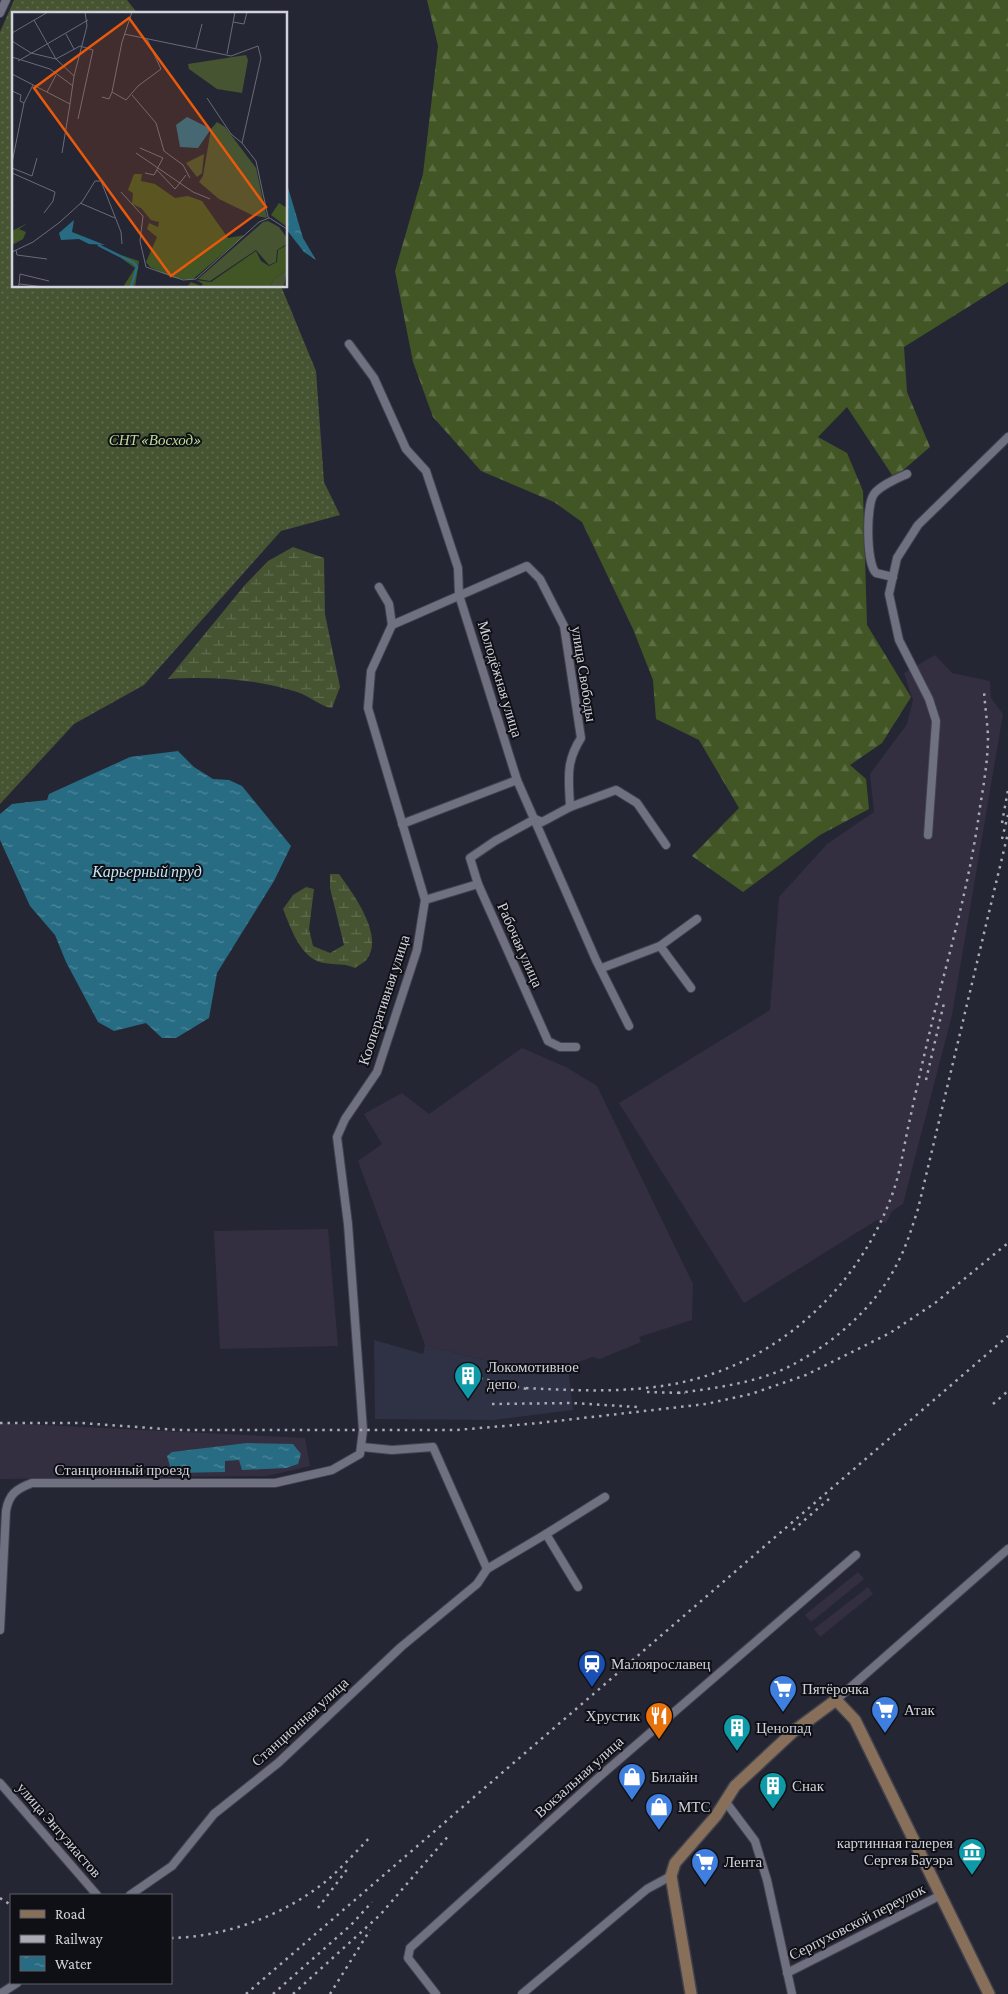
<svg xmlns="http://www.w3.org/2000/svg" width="1008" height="1994" viewBox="0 0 1008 1994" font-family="'Crimson Pro',serif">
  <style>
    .built { fill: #2f3144 }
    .industrial { fill: #332f40 }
    .forest { fill: url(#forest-firs) }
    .wetland { fill: url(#wetland-marsh) }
    .garden { fill: url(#garden-dots) }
    .water { fill: url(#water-ripples) }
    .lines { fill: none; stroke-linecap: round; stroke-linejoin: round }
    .minor-casing { stroke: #41424d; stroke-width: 10 }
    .secondary-casing { stroke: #41424d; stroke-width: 14 }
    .minor { stroke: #6f7181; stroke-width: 8 }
    .secondary { stroke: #886f5a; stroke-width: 11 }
    .rail { stroke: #aaabb5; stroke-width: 2.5; stroke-dasharray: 2.5 5; stroke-linecap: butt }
    .labels { text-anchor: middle; stroke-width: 4; stroke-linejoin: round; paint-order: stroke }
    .park-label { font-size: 15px; font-style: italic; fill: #bdde91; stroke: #0f1016 }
    .street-label { font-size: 15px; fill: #d1d2db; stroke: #0f1016 }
    .poi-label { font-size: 15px; fill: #d1d2db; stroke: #0f1016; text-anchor: start }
    .water-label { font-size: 16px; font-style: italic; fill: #c3e7f6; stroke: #0f1016 }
    .inset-river { fill: none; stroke: #286c84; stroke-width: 2.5 }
    .inset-road { fill: none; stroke: #6a6b77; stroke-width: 1 }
    .view { fill: #e8590c; fill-opacity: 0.15; stroke: #e8590c; stroke-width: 2.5 }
    .inset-edge { fill: none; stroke: #d1d2db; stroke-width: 2.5 }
  </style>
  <defs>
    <pattern id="forest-firs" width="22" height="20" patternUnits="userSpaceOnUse" patternTransform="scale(1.25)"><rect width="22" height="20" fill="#425625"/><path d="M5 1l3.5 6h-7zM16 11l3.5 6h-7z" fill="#5c6d44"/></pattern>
    <pattern id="wetland-marsh" width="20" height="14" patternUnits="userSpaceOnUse" patternTransform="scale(1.25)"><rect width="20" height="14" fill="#465432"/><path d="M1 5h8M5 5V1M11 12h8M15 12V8" fill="none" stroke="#606c4f"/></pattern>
    <pattern id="garden-dots" width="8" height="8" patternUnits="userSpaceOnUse" patternTransform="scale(1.25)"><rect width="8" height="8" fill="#465432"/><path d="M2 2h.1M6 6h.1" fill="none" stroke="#606c4f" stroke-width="1.8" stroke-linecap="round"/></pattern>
    <pattern id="water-ripples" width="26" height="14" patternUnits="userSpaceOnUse" patternTransform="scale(1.25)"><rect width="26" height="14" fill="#286c84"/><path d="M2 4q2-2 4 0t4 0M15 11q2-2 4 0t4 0" fill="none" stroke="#50879a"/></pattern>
  </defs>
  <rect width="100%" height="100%" fill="#252634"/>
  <polygon class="built" points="374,1340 423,1354 425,1345 544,1375 568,1366 573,1410 493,1420 375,1419"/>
  <g class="industrial">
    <polygon points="935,655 952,673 990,681 991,698 1003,714 952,1015 903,1204 892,1211 886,1223 877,1220 744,1303 619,1103 770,1010 779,897 827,844 874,812 870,774 907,724 913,700 904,673"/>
    <polygon points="522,1048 566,1067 597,1086 693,1284 692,1320 639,1337 641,1342 600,1359 592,1357 544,1375 425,1345 358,1161 382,1144 364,1114 402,1093 429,1114"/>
    <polygon points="328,1229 338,1346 220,1349 214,1231"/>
    <polygon points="0,1423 305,1438 310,1466 267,1476 0,1479"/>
    <polygon points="858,1572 864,1579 811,1622 805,1615"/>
    <polygon points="868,1587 873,1594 820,1637 814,1629"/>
  </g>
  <polygon class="forest" points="427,0 1008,0 1008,282 904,347 907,392 930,447 894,478 847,407 818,437 847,453 863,491 867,625 911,697 882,743 850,765 866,779 869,809 820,835 743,892 692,856 739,808 699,740 656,719 653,680 633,629 582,522 554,502 481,471 433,417 413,362 395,271 423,174 438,46"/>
  <g class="wetland">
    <path d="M293,547L324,558L325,614L340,687L332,708C319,706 310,696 297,692C258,679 209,676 168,679L244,586L268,561Z"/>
    <path d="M330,874H339C352,892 385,936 367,959C365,962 359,965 355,968C343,962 328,966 317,961C298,952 290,926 283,909L293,895L306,887L314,889L309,929L313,946L330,953L344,945L330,888Z"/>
  </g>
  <polygon class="garden" points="14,0 127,0 138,14 14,14 14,286 281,286 316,371 324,482 340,515 281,531 144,685 74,724 0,804 0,32"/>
  <g class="water">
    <polygon points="286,181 303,238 316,260 304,252 286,229"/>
    <polygon points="178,751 194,767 213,779 229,780 242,786 291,846 274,881 217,973 209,1018 176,1038 162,1038 146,1023 114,1031 98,1022 66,962 55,935 30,906 0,840 0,814 12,804 47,800 49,794 130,757"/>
    <polygon points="247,1443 293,1444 301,1454 298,1464 286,1468 242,1470 239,1460 225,1461 225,1472 172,1473 167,1456 172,1452"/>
  </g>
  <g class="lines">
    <defs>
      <g id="minor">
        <polyline points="0,13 6,0"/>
        <polyline points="349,344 374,378 406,449 426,471 458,568 459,595 517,780 596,960 629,1026"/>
        <path d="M893,577L876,573C866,563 866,505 874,494C881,485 896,479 907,474"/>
        <path d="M392,625L527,566L540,579L564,626L581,738C565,763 569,779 570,807"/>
        <polyline points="402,824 517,780"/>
        <polyline points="928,835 936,721 929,699 899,640 889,594 897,558 918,525 1008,437"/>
        <polyline points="425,900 478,884"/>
        <polyline points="660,946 691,988"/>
        <polyline points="602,968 660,946 697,919"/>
        <polyline points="576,1047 560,1047 548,1041 478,884 470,858 495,841 535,819 542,822 570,807 616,790 637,803 666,845"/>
        <polyline points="362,1447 392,1450 433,1447 487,1569"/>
        <polyline points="546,1534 605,1497"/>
        <path d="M0,1630L6,1511C9,1494 16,1489 32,1483H275L332,1470L360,1454L363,1430L348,1224L337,1137L345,1119L377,1072L417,950L425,900L368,708L371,671L392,625L389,604L379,587"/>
        <polyline points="836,1700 1008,1549"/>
        <polyline points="0,1783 97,1895"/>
        <polyline points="725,1801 755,1841 767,1880 792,1994"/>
        <polyline points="130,1895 172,1866 214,1814 278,1763 401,1647 477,1584 487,1569 546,1534 578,1587"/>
        <polyline points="787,1973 939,1896"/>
        <polyline points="0,1994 17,1983"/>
        <polyline points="436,1994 408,1958 410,1948 599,1777 856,1555"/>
        <polyline points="522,1994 647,1889 671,1876"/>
      </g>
      <polyline id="secondary" points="691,1994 671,1876 675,1863 716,1816 735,1786 794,1731 836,1700 855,1720 989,1994"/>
    </defs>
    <use href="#minor" class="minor-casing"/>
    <use href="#secondary" class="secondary-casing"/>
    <use href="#minor" class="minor"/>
    <use href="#secondary" class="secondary"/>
    <g class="rail">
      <polyline points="1002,823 1008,790"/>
      <polyline points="1002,839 1008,815"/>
      <polyline points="926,1080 944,1003"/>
      <polyline points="458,1373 531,1390"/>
      <path d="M526,1388C583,1391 644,1394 699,1378C788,1353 861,1281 892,1195C901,1171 904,1144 910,1119C918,1081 927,1043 936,1006C953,940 971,875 980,807C984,783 988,759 988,735C987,720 985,706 984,691"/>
      <polyline points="647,1392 685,1393"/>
      <path d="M678,1393C717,1388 762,1382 796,1363C837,1340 877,1305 898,1262C907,1245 912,1227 918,1209L1008,833"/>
      <polyline points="492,1404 572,1403 637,1407"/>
      <polyline points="993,1404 1008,1391"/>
      <polyline points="0,1423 81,1423 179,1430 457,1430 539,1423 706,1404 751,1394 806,1375 890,1333 935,1303 1008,1243"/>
      <polyline points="793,1530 829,1499"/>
      <polyline points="0,1898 11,1905"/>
      <polyline points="318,1908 349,1867"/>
      <path d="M171,1938C227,1937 288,1914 331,1877C345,1864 358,1850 371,1836"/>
      <polyline points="246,1994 1008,1336"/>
      <polyline points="273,1994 351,1925 372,1902"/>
      <polyline points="293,1994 380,1915 450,1834"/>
      <polyline points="330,1994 370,1930"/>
    </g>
  </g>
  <defs>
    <symbol id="building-pin" viewBox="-11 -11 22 30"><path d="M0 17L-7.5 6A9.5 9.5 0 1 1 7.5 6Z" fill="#0f9aa8" stroke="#0f1016"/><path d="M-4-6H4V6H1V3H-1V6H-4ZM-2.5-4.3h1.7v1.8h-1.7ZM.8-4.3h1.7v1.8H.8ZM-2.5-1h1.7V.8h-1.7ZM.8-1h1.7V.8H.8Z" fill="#fff"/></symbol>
    <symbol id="station-pin" viewBox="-11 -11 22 30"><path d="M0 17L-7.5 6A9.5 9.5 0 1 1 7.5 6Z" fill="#1a4fb4" stroke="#0f1016"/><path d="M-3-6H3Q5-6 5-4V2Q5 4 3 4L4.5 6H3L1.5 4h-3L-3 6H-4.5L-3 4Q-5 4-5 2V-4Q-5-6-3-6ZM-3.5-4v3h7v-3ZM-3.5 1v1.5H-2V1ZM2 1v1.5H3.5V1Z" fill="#fff"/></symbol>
    <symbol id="supermarket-pin" viewBox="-11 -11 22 30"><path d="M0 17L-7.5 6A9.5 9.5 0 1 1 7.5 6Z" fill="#3f7fe0" stroke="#0f1016"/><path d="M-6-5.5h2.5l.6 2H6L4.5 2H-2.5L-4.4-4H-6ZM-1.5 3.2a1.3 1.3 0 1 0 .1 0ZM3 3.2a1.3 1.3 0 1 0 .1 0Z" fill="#fff"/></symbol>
    <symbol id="restaurant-pin" viewBox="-11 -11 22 30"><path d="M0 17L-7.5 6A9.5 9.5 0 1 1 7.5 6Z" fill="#e8710a" stroke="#0f1016"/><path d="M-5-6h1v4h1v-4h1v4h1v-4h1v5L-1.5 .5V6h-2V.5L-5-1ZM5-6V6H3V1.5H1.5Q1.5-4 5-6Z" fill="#fff"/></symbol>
    <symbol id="shop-pin" viewBox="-11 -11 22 30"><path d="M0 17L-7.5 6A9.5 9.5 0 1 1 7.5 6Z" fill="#3f7fe0" stroke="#0f1016"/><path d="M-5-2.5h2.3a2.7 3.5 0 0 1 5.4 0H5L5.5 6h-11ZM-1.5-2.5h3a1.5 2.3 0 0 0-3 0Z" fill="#fff"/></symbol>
    <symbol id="museum-pin" viewBox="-11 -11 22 30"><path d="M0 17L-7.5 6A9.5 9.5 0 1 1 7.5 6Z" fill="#0f9aa8" stroke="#0f1016"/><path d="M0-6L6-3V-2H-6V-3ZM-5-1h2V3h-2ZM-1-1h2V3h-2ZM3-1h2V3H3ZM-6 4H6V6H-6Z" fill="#fff"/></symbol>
  </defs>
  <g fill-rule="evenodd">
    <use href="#building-pin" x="452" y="1360" width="32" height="43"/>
    <use href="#station-pin" x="576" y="1648" width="32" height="43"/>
    <use href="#supermarket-pin" x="767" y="1673" width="32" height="43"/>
    <use href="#supermarket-pin" x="869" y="1694" width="32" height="43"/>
    <use href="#restaurant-pin" x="643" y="1700" width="32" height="43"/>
    <use href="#building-pin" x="721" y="1712" width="32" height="43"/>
    <use href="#shop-pin" x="616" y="1761" width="32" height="43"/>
    <use href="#building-pin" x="757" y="1770" width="32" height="43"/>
    <use href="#shop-pin" x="643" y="1791" width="32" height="43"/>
    <use href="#museum-pin" x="956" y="1836" width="32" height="43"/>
    <use href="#supermarket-pin" x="689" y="1846" width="32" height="43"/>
  </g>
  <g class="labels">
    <g class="park-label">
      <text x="155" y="445">СНТ «Восход»</text>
    </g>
    <g class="street-label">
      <text transform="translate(584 674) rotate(81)" y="5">улица Свободы</text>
      <text transform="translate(500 679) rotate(73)" y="5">Молодёжная улица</text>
      <text transform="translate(520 945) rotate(66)" y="5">Рабочая улица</text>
      <text transform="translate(384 1000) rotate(-72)" y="5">Кооперативная улица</text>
      <text x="122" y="1475">Станционный проезд</text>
      <text transform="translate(300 1722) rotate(-42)" y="5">Станционная улица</text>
      <text transform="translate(579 1777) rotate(-42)" y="5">Вокзальная улица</text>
      <text transform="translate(59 1830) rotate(49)" y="5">улица Энтузиастов</text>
      <text transform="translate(857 1922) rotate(-27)" y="5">Серпуховской переулок</text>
    </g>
    <g class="poi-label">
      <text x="487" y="1372">Локомотивное<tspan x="487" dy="17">депо</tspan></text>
      <text x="611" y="1669">Малоярославец</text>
      <text x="802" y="1694">Пятёрочка</text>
      <text x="904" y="1715">Атак</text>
      <text x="640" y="1721" text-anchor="end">Хрустик</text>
      <text x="756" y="1733">Ценопад</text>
      <text x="651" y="1782">Билайн</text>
      <text x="792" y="1791">Снак</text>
      <text x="678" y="1812">МТС</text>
      <text x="953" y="1848" text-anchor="end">картинная галерея<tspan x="953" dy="17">Сергея Бауэра</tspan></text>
      <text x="724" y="1867">Лента</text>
    </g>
    <g class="water-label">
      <text x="147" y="877">Карьерный пруд</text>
    </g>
  </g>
  <g transform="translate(12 12)">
    <rect width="275" height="275" fill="#252634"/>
    <path d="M256,209L267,215L275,226V232L265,238L264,250L257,253L244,238L198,269L186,267L251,210ZM275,258L272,275H258L262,267Z" fill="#465432"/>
    <path d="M122,162H130L129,169L143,172L163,186L176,184L190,189L216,226L233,223L180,268L162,266L138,255L134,250L145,225L135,217L137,211L146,215L147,210L139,208L129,196L120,192L121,181L116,178ZM267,191L275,196V215L259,203ZM16,211L7,217L14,220L11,227L0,233V219ZM275,233V258L262,267L258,275H175L179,270L189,274L191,272L184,268L199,270L244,239L249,249L257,254L265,250L266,238ZM109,243L127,249L123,275H111L123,256L109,246Z" fill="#425625"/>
    <path d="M192,142L190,161L185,165L174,151Z" fill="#465432"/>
    <path d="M234,43L236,48L230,81L205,77L177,57L176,52ZM205,110L213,115L244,156L255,206L240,203L207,187L187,170L191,164L199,117Z" fill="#465432"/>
    <path d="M175,105L199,117L186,136L168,135L164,113ZM62,208L60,220L93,233L77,232L67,227L49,228L47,221Z" fill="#286c84"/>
    <path class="inset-river" d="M86,233L122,251L125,255L119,275"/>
    <path class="inset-road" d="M221,10L232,12L235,0M0,21L36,0M54,22L62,37M112,22L219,44L246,34L249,46L230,131L244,149L256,205L275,217M0,29L19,41L44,47L68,34L81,38L66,107M184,36L190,12M215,42L223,0M0,45L38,57L61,74M6,49L76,8M0,62L58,92L62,64L44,47L22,8M62,64L75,14L73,0M0,79L9,83L8,89L12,91M35,80L44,63M100,80L114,88L126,74L149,57L135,27M120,83L144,111L152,139L171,153L178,166M90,85L97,87L100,80L110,30L120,0M195,86L219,122L230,131M128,136L151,146L142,163L133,161M50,141L58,92M124,141L181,180L198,187M0,151L12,91L21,73M0,156L20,164L25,146M145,158L163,177L174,163M0,161L43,180L41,189L32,201M109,180L131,204L128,229L134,255L171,268L184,267L247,210L257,206M68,191L103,206M4,238L5,243L35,247M0,240L21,230L48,210L70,190L83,169H89L109,220L110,232M7,273L8,262L37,269M5,275L8,272L32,275"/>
    <path class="view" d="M117,6L254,195L159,264L22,76Z"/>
    <rect width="275" height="275" class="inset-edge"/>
  </g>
  <rect x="10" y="1894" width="162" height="90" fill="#0f1016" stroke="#5d5e65"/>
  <rect x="20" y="1910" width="25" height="8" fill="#886f5a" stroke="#5d5e65"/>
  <text x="55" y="1919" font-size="15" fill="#d1d2db">Road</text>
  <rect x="20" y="1935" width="25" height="8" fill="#aaabb5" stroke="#5d5e65"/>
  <text x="55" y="1944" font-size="15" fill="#d1d2db">Railway</text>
  <rect x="20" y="1956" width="25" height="15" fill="url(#water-ripples)" stroke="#5d5e65"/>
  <text x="55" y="1969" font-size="15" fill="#d1d2db">Water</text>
</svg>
